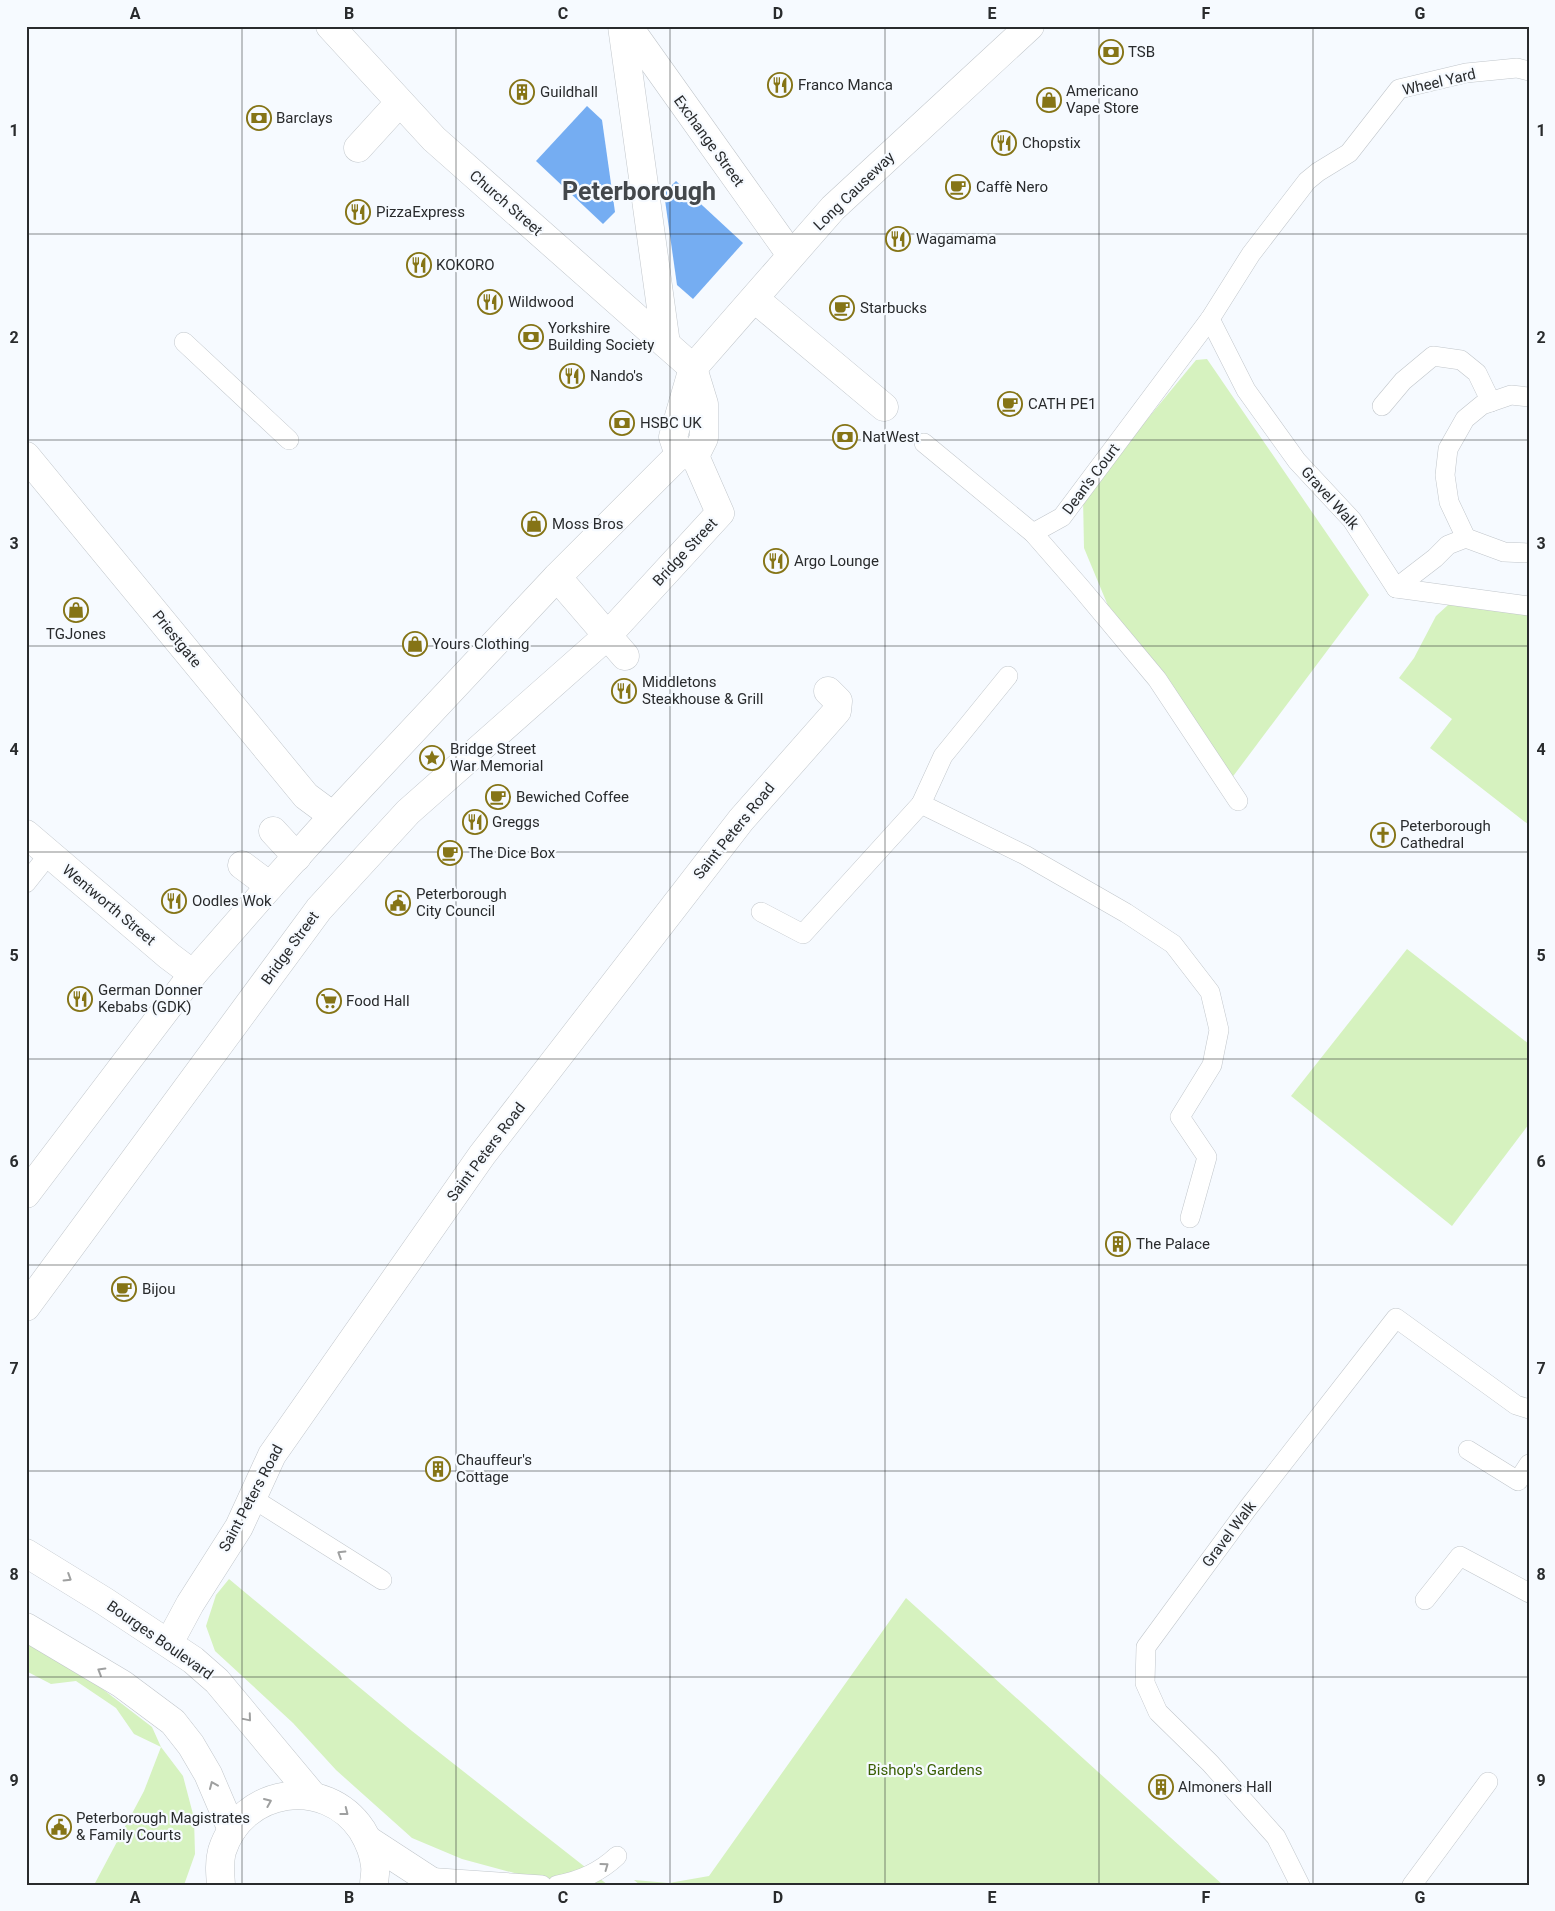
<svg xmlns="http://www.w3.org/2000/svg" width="1555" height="1911" viewBox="0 0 1555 1911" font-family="Roboto,sans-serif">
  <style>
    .green { fill: #d6f2bf }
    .water { fill: #75adf2 }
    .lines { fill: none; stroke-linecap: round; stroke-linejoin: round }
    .lane-casing { stroke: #c1c6cb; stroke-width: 20 }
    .street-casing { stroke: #c1c6cb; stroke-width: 29 }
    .secondary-casing { stroke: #c1c6cb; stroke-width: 29 }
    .primary-casing { stroke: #c1c6cb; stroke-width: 29 }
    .lane { stroke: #fff; stroke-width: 19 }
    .street { stroke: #fff; stroke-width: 28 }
    .secondary { stroke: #fff; stroke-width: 28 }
    .primary { stroke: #fff; stroke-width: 28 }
    .oneway { stroke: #9fa0a0 }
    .grid { fill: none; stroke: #292b2d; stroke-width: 1; stroke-opacity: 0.55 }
    .labels { text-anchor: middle; stroke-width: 4.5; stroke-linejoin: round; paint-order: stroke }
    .poi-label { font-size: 15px; fill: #292b2d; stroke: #f6faff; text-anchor: start }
    .street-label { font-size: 15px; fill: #292b2d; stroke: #f6faff }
    .park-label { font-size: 15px; fill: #3a5f04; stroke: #f6faff }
    .town-label { font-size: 25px; font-weight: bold; fill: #43474b; stroke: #f6faff }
    .neatline { fill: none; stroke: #292b2d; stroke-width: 2 }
    .grid-label { font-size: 16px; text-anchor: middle; font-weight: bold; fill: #292b2d }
  </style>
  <rect width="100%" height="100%" fill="#f6faff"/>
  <g class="green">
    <polygon points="1207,359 1369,595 1228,783 1111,613 1084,548 1083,497 1196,360"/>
    <polygon points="1471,597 1529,611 1529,825 1430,748 1452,719 1399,678 1414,658 1436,616 1448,605"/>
    <polygon points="1407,949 1529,1044 1529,1124 1452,1226 1291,1096"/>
    <polygon points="229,1579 412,1731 608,1885 542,1885 529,1877 462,1859 412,1838 336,1770 293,1723 215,1651 206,1626 216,1595"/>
    <polygon points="906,1598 1223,1885 640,1885 634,1880 669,1883 709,1876"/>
    <polygon points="26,1640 96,1684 152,1727 161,1747 183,1776 194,1818 195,1854 184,1885 94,1885 144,1791 161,1747 134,1734 116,1708 76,1681 51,1684 26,1671"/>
  </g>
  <g class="water">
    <polygon points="587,106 602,120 615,212 603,224 536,161"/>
    <polygon points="676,181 743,243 693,299 677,285 664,193"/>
  </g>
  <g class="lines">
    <defs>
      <g id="lane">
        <polyline points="1210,319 1246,390 1297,461 1352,520 1396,588 1529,606"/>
        <polyline points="184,342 289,440"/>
        <polyline points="1382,406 1403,381 1433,356 1461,360 1477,373 1491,402"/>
        <polyline points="924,443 1033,533 1081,588 1157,679 1238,801"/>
        <polyline points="1033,533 1062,517 1210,319 1251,254 1307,181 1318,172 1349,153 1399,89 1466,73 1517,68 1529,71"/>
        <polyline points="1466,538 1449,502 1445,475 1448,449 1465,419 1482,405 1511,395 1529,397"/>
        <polyline points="1396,588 1435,558 1448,545 1466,538 1504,552 1529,553"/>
        <polyline points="1008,676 943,756 921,804 1025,855 1126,913 1173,944 1210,992 1219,1030 1212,1065 1180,1117 1207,1157 1190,1218"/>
        <polyline points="26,883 49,854"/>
        <polyline points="761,912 803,934 921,804"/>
        <polyline points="1468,1450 1518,1481 1529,1464"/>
        <polyline points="252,1498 382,1580"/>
        <polyline points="1425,1600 1460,1556 1529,1593"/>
        <polyline points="425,1877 542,1885"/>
        <path d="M557,1885C581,1881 600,1872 617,1856"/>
        <polyline points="1300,1885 1276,1837 1210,1763 1158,1712 1145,1683 1146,1647 1248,1508 1396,1318 1516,1405 1529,1409"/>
        <polyline points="1412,1885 1488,1782"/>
      </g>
      <g id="street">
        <polyline points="330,26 434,139 693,368"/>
        <polyline points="622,26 666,344"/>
        <polyline points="628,26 791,255"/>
        <polyline points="358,148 399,103"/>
        <polyline points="755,299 884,407"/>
        <polyline points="679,455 673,437 693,368 833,208 1030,26"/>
        <polyline points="26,456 306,796 333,816"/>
        <polyline points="557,577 625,656"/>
        <polyline points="273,831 297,857"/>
        <polyline points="26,834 169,956 193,974"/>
        <polyline points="242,865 270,886"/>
        <polyline points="26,1194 193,974 270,886 333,816 557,577 679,455 695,456 704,438 704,404 693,368"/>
        <polyline points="26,1307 319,909 408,812 607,636 720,513 695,456"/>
        <polyline points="169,1643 190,1604 239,1527 272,1455 482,1155 741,820 837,711 838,701 828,691"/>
      </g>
      <polyline id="secondary" points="368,1840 437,1885"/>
      <g id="primary">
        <polyline points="26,1553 104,1601 193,1660 217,1681 313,1796"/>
        <polyline points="26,1627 122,1684 173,1722 191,1745 208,1774 232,1830"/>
        <path d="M221,1885C220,1873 219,1862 222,1851C242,1788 325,1775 362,1830C368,1840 374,1853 375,1866C376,1872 374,1879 374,1885"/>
      </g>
    </defs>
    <use href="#lane" class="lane-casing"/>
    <use href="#street" class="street-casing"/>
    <use href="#secondary" class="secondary-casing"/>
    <use href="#primary" class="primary-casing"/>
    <use href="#lane" class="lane"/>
    <use href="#street" class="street"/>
    <use href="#secondary" class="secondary"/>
    <use href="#primary" class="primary"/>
  </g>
  <defs><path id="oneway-chevron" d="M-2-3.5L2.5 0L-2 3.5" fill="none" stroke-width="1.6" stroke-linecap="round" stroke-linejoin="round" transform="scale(1.25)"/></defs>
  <g class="oneway">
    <use href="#oneway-chevron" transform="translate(341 1554) rotate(-148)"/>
    <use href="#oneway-chevron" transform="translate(68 1578) rotate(32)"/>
    <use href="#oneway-chevron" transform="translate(101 1671) rotate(-149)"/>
    <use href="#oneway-chevron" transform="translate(248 1718) rotate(50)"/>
    <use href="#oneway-chevron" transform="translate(213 1785) rotate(-113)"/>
    <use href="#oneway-chevron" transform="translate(268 1802) rotate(-23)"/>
    <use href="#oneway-chevron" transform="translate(345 1812) rotate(38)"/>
    <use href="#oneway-chevron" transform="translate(605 1866) rotate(-36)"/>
  </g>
  <path class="grid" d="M242,26V1885M456,26V1885M670,26V1885M885,26V1885M1099,26V1885M1313,26V1885M26,234H1529M26,440H1529M26,646H1529M26,852H1529M26,1059H1529M26,1265H1529M26,1471H1529M26,1677H1529"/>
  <defs>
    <symbol id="bank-ring" viewBox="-11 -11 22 22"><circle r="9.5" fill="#f6faff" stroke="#857416" stroke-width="1.5"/><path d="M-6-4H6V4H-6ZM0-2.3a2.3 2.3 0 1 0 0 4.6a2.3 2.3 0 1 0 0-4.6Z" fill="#857416"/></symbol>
    <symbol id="restaurant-ring" viewBox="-11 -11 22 22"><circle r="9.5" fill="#f6faff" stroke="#857416" stroke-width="1.5"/><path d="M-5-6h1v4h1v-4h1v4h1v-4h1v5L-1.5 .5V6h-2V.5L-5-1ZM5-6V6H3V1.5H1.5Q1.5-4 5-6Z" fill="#857416"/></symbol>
    <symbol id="building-ring" viewBox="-11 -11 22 22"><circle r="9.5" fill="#f6faff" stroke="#857416" stroke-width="1.5"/><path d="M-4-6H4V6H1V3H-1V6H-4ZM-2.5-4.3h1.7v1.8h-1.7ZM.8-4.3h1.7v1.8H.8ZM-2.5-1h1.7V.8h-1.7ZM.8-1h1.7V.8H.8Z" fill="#857416"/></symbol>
    <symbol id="shop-ring" viewBox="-11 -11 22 22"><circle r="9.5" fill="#f6faff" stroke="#857416" stroke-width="1.5"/><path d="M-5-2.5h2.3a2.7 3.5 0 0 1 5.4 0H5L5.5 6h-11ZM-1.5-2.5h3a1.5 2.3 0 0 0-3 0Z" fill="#857416"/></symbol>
    <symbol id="cafe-ring" viewBox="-11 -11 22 22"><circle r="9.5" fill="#f6faff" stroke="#857416" stroke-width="1.5"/><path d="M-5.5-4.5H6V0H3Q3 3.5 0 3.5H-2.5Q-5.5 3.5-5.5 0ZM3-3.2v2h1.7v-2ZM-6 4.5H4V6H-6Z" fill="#857416"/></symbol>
    <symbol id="sight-ring" viewBox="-11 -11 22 22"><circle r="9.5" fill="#f6faff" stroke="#857416" stroke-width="1.5"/><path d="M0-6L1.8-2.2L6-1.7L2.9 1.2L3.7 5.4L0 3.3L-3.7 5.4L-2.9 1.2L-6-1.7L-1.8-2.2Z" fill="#857416"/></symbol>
    <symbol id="church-ring" viewBox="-11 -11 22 22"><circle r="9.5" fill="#f6faff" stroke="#857416" stroke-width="1.5"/><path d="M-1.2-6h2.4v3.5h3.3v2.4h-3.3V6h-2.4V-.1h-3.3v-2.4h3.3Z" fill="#857416"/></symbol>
    <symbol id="civic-ring" viewBox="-11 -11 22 22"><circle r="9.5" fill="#f6faff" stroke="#857416" stroke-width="1.5"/><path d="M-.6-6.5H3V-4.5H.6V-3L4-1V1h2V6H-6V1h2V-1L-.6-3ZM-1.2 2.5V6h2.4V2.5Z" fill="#857416"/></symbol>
    <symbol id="supermarket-ring" viewBox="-11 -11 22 22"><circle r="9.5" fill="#f6faff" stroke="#857416" stroke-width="1.5"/><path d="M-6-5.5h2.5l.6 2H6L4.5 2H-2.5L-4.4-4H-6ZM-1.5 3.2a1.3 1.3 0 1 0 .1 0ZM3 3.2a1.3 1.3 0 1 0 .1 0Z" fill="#857416"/></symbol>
  </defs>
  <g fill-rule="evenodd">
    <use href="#bank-ring" x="1097" y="38" width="28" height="28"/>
    <use href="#restaurant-ring" x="766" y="71" width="28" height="28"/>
    <use href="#building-ring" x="508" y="78" width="28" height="28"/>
    <use href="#shop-ring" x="1035" y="86" width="28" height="28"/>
    <use href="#bank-ring" x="245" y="104" width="28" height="28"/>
    <use href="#restaurant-ring" x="990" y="129" width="28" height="28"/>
    <use href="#cafe-ring" x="944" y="173" width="28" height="28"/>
    <use href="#restaurant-ring" x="344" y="198" width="28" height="28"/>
    <use href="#restaurant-ring" x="884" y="225" width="28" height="28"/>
    <use href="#restaurant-ring" x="405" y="251" width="28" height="28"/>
    <use href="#restaurant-ring" x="476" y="288" width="28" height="28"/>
    <use href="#cafe-ring" x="828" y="294" width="28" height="28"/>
    <use href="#bank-ring" x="517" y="323" width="28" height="28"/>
    <use href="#restaurant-ring" x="558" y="362" width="28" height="28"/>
    <use href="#cafe-ring" x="996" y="390" width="28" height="28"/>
    <use href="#bank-ring" x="608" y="409" width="28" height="28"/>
    <use href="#bank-ring" x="831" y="423" width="28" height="28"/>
    <use href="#shop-ring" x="520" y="510" width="28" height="28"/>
    <use href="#restaurant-ring" x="762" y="547" width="28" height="28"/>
    <use href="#shop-ring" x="62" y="596" width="28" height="28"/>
    <use href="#shop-ring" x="401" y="630" width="28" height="28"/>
    <use href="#restaurant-ring" x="610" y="677" width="28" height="28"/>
    <use href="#sight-ring" x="418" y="744" width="28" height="28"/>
    <use href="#cafe-ring" x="484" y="783" width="28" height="28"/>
    <use href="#restaurant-ring" x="461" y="808" width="28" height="28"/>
    <use href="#church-ring" x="1369" y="821" width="28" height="28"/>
    <use href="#cafe-ring" x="436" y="839" width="28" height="28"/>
    <use href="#restaurant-ring" x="160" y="887" width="28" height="28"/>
    <use href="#civic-ring" x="384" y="889" width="28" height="28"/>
    <use href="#restaurant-ring" x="66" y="985" width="28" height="28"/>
    <use href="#supermarket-ring" x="315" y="987" width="28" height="28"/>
    <use href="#building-ring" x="1104" y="1230" width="28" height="28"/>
    <use href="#cafe-ring" x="110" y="1275" width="28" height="28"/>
    <use href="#building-ring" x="424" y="1455" width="28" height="28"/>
    <use href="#building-ring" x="1147" y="1773" width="28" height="28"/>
    <use href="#civic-ring" x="45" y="1813" width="28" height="28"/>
  </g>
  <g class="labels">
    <g class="poi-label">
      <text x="1128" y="57">TSB</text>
      <text x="798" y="90">Franco Manca</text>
      <text x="1066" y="96">Americano<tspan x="1066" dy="17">Vape Store</tspan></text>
      <text x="540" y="97">Guildhall</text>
      <text x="276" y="123">Barclays</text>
      <text x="1022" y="148">Chopstix</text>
      <text x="976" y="192">Caffè Nero</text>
      <text x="376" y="217">PizzaExpress</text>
      <text x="916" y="244">Wagamama</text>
      <text x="436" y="270">KOKORO</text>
      <text x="508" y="307">Wildwood</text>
      <text x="860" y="313">Starbucks</text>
      <text x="548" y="333">Yorkshire<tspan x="548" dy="17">Building Society</tspan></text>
      <text x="590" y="381">Nando's</text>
      <text x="1028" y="409">CATH PE1</text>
      <text x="640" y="428">HSBC UK</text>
      <text x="862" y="442">NatWest</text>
      <text x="552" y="529">Moss Bros</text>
      <text x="794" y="566">Argo Lounge</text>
      <text x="76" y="639" text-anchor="middle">TGJones</text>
      <text x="432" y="649">Yours Clothing</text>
      <text x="642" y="687">Middletons<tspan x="642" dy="17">Steakhouse &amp; Grill</tspan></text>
      <text x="450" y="754">Bridge Street<tspan x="450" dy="17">War Memorial</tspan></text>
      <text x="516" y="802">Bewiched Coffee</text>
      <text x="492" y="827">Greggs</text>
      <text x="1400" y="831">Peterborough<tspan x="1400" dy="17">Cathedral</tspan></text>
      <text x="468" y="858">The Dice Box</text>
      <text x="416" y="899">Peterborough<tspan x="416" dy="17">City Council</tspan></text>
      <text x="192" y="906">Oodles Wok</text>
      <text x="98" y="995">German Donner<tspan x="98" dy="17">Kebabs (GDK)</tspan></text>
      <text x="346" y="1006">Food Hall</text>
      <text x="1136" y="1249">The Palace</text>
      <text x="142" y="1294">Bijou</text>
      <text x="456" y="1465">Chauffeur's<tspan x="456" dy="17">Cottage</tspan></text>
      <text x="1178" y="1792">Almoners Hall</text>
      <text x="76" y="1823">Peterborough Magistrates<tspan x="76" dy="17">&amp; Family Courts</tspan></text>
    </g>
    <g class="street-label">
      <text transform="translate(1439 82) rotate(-13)" y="5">Wheel Yard</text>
      <text transform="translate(709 141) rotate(54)" y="5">Exchange Street</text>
      <text transform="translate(854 191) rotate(-44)" y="5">Long Causeway</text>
      <text transform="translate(506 203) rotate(41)" y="5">Church Street</text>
      <text transform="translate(1091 479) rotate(-53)" y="5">Dean's Court</text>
      <text transform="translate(1330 498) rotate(48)" y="5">Gravel Walk</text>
      <text transform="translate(685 552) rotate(-47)" y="5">Bridge Street</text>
      <text transform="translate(177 639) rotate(51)" y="5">Priestgate</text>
      <text transform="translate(734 831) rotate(-51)" y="5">Saint Peters Road</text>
      <text transform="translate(109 905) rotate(40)" y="5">Wentworth Street</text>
      <text transform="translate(290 948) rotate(-54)" y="5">Bridge Street</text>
      <text transform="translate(486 1152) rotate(-53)" y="5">Saint Peters Road</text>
      <text transform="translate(251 1498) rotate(-62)" y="5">Saint Peters Road</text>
      <text transform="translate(1229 1534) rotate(-53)" y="5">Gravel Walk</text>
      <text transform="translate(160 1640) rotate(35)" y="5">Bourges Boulevard</text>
    </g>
    <g class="park-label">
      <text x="925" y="1775">Bishop's Gardens</text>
    </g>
    <g class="town-label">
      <text x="639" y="200">Peterborough</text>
    </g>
  </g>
  <rect width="1555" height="1911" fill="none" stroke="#f6faff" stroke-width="55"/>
  <rect x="28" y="28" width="1500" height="1856" class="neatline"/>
  <g class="grid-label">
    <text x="135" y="19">A</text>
    <text x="349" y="19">B</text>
    <text x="563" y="19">C</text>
    <text x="778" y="19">D</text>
    <text x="992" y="19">E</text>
    <text x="1206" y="19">F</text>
    <text x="1420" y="19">G</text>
    <text x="14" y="136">1</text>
    <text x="1541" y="136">1</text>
    <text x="14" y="343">2</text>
    <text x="1541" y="343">2</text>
    <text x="14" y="549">3</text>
    <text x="1541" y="549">3</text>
    <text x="14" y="755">4</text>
    <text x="1541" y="755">4</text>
    <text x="14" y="961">5</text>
    <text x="1541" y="961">5</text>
    <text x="14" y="1167">6</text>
    <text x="1541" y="1167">6</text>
    <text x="14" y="1374">7</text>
    <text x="1541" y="1374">7</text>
    <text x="14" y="1580">8</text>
    <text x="1541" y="1580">8</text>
    <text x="14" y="1786">9</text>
    <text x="1541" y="1786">9</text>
    <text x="135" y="1903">A</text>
    <text x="349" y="1903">B</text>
    <text x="563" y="1903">C</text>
    <text x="778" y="1903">D</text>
    <text x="992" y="1903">E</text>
    <text x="1206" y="1903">F</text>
    <text x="1420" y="1903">G</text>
  </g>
</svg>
